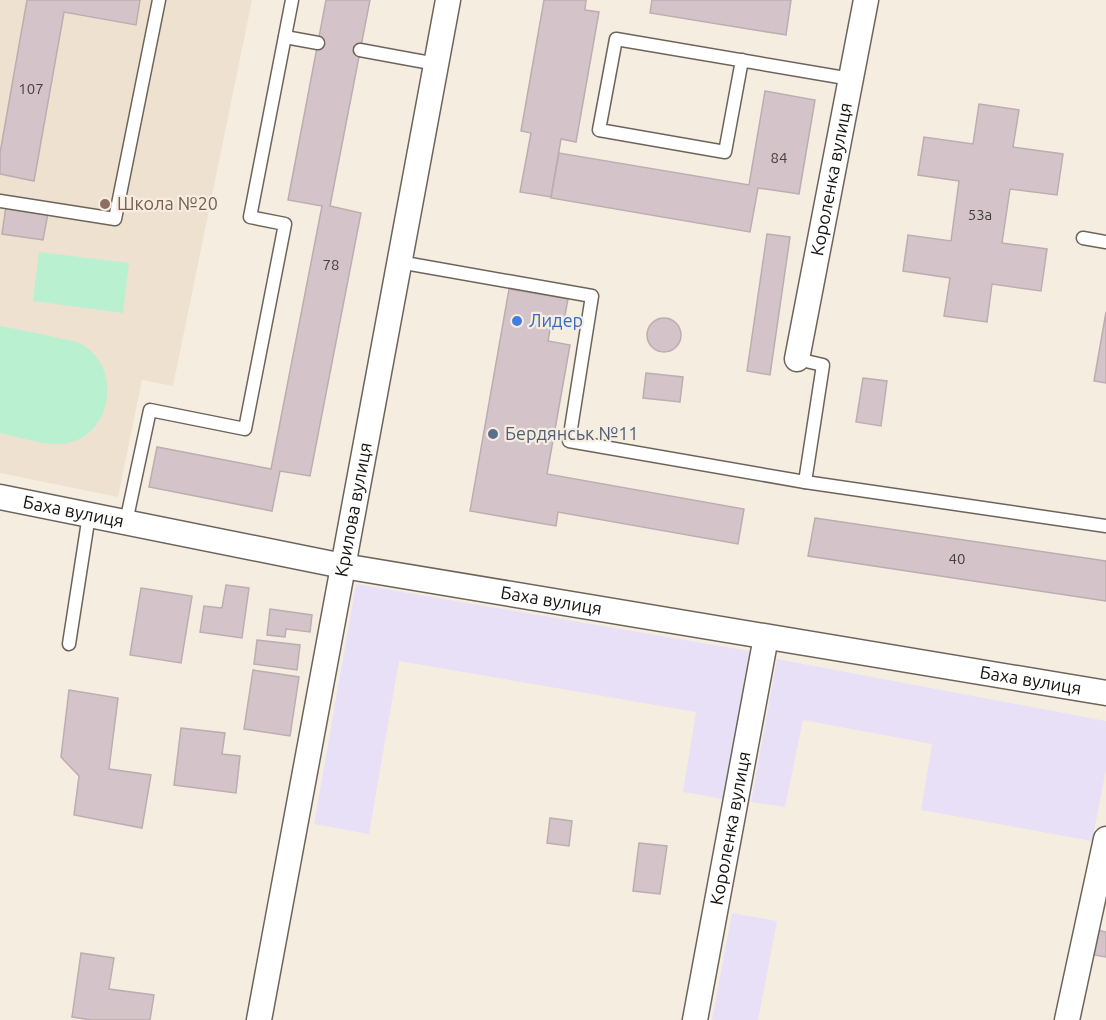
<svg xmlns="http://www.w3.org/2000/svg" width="1106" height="1020" viewBox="0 0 1106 1020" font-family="Ubuntu,sans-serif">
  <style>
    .industrial { fill: #e8e0f6 }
    .built { fill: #efe1cf }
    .green { fill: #b8f0d0 }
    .building { fill: #d4c4c9; stroke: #bcadb1; stroke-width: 1.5 }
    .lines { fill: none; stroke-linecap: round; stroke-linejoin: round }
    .lane-casing { stroke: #6c645a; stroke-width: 15 }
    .street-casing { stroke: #6c645a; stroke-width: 27 }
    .lane { stroke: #fff; stroke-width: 12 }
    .street { stroke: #fff; stroke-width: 24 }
    .education-dot { fill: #8d6e63; stroke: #f6ede1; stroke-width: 2 }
    .shop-dot { fill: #3f7fe0; stroke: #f6ede1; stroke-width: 2 }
    .service-dot { fill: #5c6f8a; stroke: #f6ede1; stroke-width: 2 }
    .labels { text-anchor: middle; stroke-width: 4.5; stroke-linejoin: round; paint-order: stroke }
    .number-label { font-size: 15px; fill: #453e3d }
    .street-label { font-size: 18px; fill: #15120e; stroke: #f6ede1 }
    .education-label { font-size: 18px; fill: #785e54; stroke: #f6ede1; text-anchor: start }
    .shop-label { font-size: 18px; fill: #366cbe; stroke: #f6ede1; text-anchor: start }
    .service-label { font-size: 18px; fill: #4e5e75; stroke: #f6ede1; text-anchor: start }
  </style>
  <rect width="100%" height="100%" fill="#f6ede1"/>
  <g class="industrial">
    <polygon points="356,584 750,651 724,799 683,792 696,712 399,661 369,834 314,824"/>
    <polygon points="777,659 1106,721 1106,770 1092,841 921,810 932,744 803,720 785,807 751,802"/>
    <polygon points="732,913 777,921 758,1020 712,1020"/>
  </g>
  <polygon class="built" points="0,0 252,0 173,386 142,380 118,497 0,473"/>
  <g class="green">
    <polygon points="39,252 129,263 123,313 33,301"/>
    <path d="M0,326C18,329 36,333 54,337C61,339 70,339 76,342C120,359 117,428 72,442C50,449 22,437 0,433Z"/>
  </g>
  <g class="building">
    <polygon points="27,0 140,0 136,25 64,12 34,181 0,174 0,153"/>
    <polygon points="326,0 370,0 330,206 361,213 310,476 280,471 272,511 149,487 157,447 271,469 322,206 288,200"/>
    <polygon points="544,0 586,0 585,10 599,12 576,142 561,139 551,197 520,192 531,133 521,131"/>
    <polygon points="652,0 791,0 786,35 650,13"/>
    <polygon points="765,91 815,100 799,194 758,188 750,232 551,198 559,153 749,185"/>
    <polygon points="979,104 1019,110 1013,147 1063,154 1057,195 1010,189 1002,243 1047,249 1041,291 992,284 987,322 944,316 950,278 903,271 908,235 951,241 959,181 918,175 924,137 973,144"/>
    <polygon points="6,206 48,213 43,240 2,234"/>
    <polygon points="767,234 790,237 770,375 747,371"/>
    <polygon points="509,289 568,299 563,326 551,324 548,341 570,345 547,474 744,509 738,544 558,512 556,526 470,511"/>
    <polygon points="1106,312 1106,383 1094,381"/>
    <circle cx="664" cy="335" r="17"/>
    <polygon points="646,373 683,377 680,402 643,398"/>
    <polygon points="863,378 887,381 881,426 856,422"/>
    <polygon points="815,518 1106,561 1106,601 808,556"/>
    <polygon points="226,585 249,588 242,638 200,632 204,606 222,608"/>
    <polygon points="141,588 192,596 181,663 130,655"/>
    <polygon points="270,609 312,615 310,632 286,629 285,637 267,635"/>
    <polygon points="257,640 300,645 297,670 254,664"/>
    <polygon points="253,670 299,677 290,736 244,729"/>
    <polygon points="69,690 118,698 109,769 151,775 142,828 74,815 79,776 61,757"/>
    <polygon points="181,728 225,733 222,754 240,756 236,793 174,785"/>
    <polygon points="550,818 572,821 569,846 547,843"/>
    <polygon points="639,843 667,846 660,894 633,891"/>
    <polygon points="1097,930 1106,932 1106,957 1094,955"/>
    <polygon points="81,953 114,958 109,989 154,995 150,1020 91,1020 72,1017"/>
  </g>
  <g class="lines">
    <defs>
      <g id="lane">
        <polyline points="285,37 318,43"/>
        <polyline points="360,50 436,64"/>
        <polyline points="742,60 725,152 599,130 616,39 851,79"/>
        <polyline points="0,201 115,219 159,0"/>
        <polyline points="1083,238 1106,242"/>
        <polyline points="399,262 592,296 569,441 805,482 1106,526"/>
        <polyline points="797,359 823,365 805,482"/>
        <polyline points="126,522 150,410 245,429 285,224 250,217 292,0"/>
        <polyline points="69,644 89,515"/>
      </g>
      <g id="street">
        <path id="s1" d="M797,359L866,0"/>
        <path id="s2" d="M0,497L343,566L1106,693"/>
        <path id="s3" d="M259,1020L448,0"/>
        <path id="s4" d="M695,1020L766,637"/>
        <polyline points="1067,1020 1106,839"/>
      </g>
    </defs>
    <use href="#lane" class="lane-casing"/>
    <use href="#street" class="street-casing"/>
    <use href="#lane" class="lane"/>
    <use href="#street" class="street"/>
  </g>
  <circle class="education-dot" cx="105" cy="204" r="6"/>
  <circle class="shop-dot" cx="517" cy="321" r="6"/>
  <circle class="service-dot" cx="493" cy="434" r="6"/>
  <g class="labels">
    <g class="number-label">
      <text x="31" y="94">107</text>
      <text x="779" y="163">84</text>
      <text x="980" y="220">53а</text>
      <text x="331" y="270">78</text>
      <text x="957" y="564">40</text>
    </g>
    <g class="street-label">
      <text dy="6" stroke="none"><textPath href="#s1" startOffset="183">Короленка вулиця</textPath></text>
      <text dy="6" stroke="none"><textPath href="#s3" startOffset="519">Крилова вулиця</textPath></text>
      <text dy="6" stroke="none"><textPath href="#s2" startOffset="75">Баха вулиця</textPath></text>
      <text dy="6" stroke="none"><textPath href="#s2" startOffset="561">Баха вулиця</textPath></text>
      <text dy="6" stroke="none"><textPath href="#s2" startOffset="1047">Баха вулиця</textPath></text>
      <text dy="6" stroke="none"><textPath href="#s4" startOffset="195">Короленка вулиця</textPath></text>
    </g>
    <g class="education-label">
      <text x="117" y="210">Школа №20</text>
    </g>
    <g class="shop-label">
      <text x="529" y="327">Лидер</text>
    </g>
    <g class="service-label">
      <text x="505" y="440">Бердянськ №11</text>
    </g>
  </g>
</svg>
